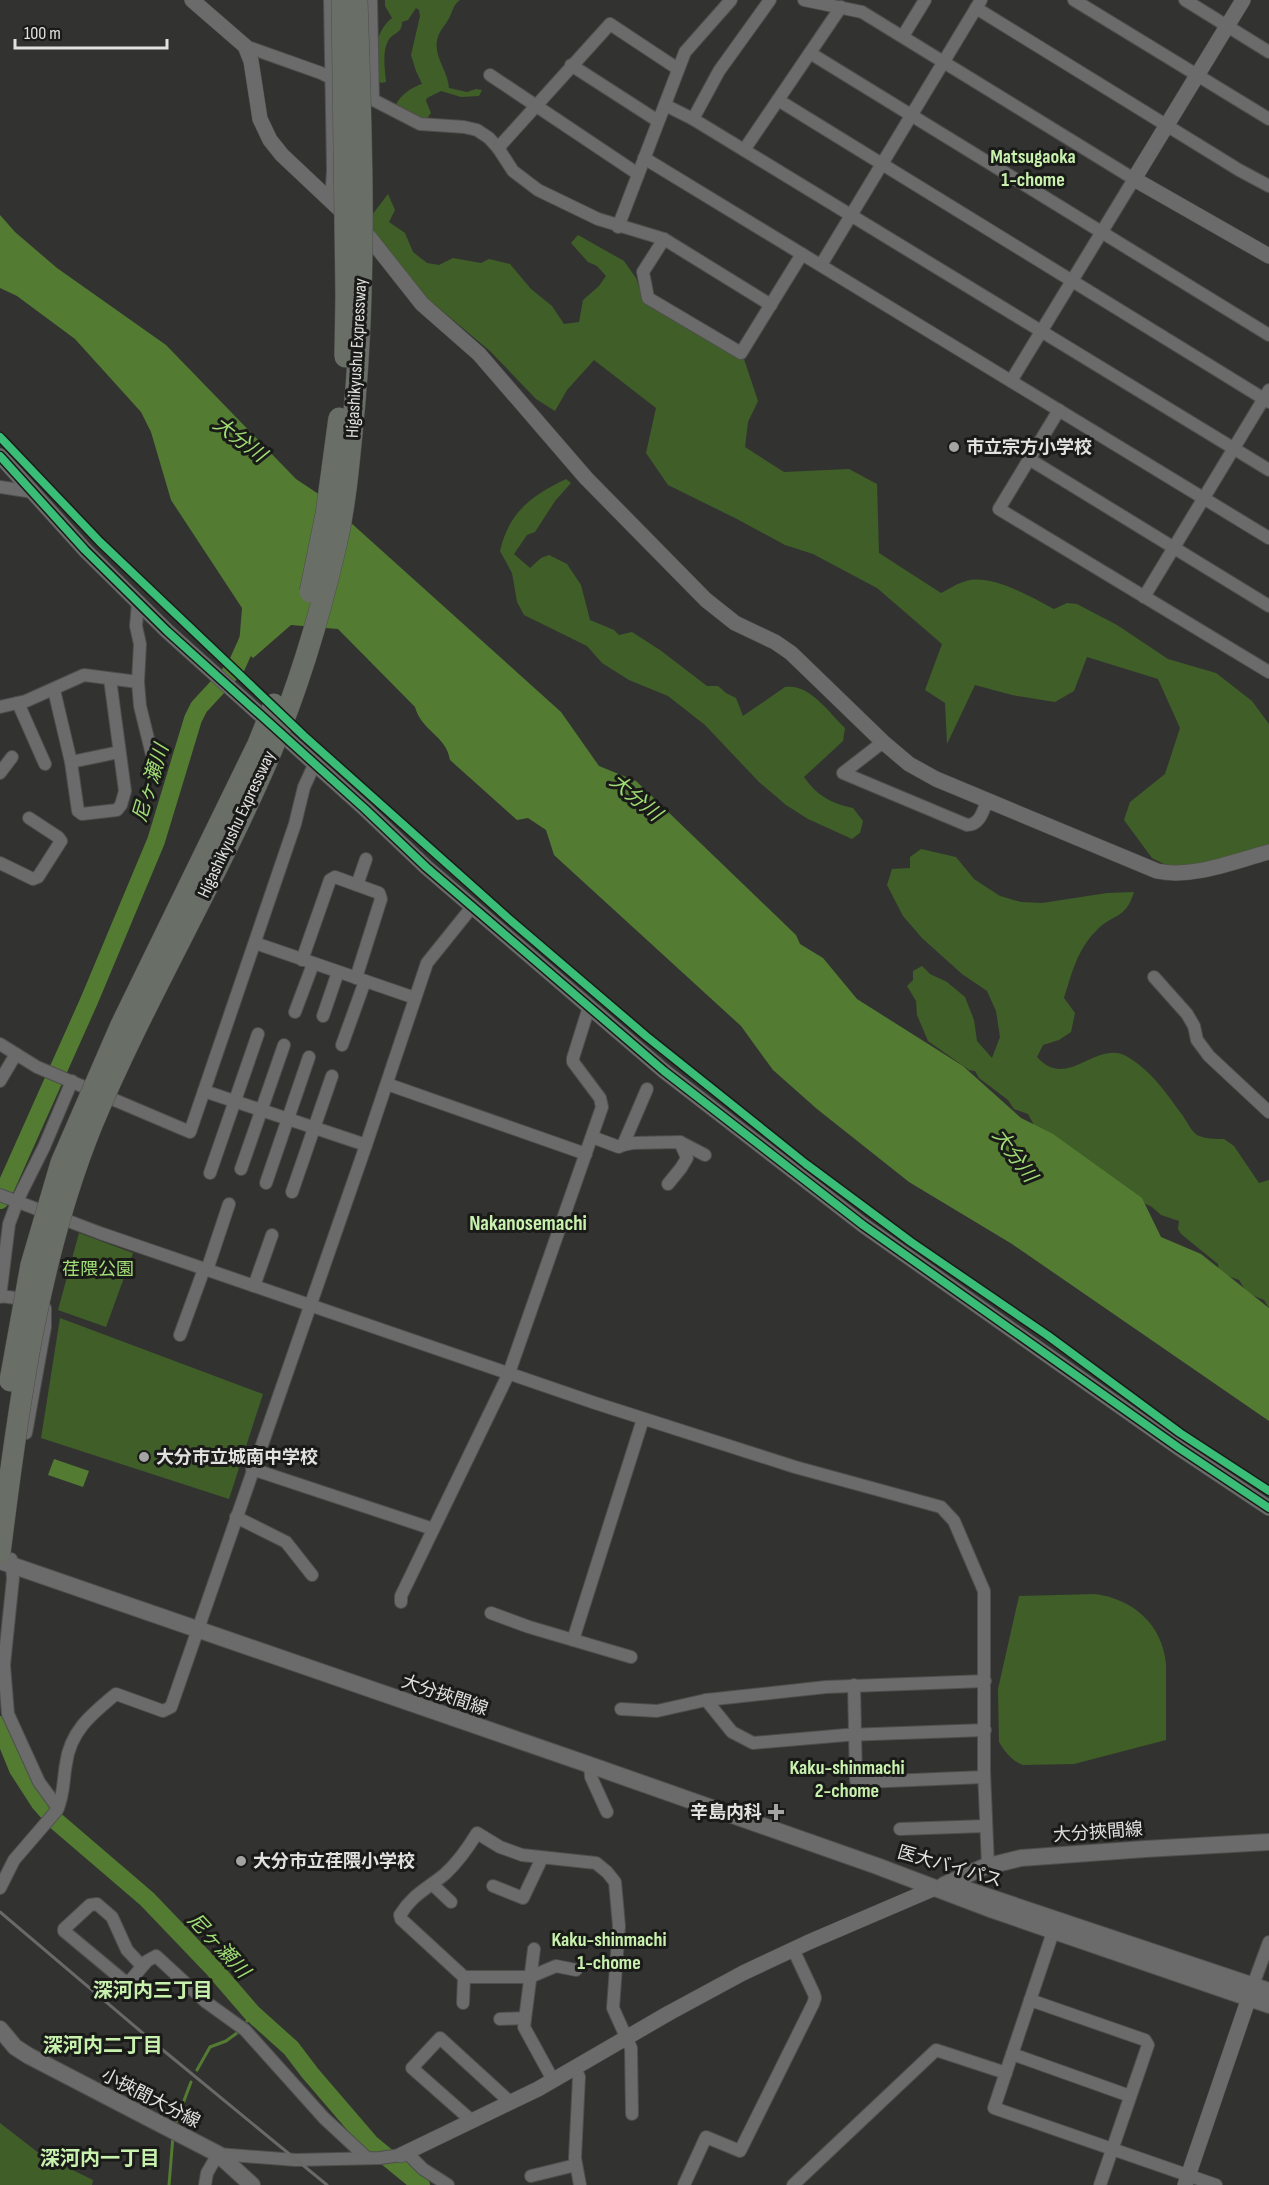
<svg xmlns="http://www.w3.org/2000/svg" width="1269" height="2185" viewBox="0 0 1269 2185" font-family="'Sofia Sans Condensed','Noto Sans JP',sans-serif">
  <style>
    .green { fill: #405e28 }
    .water { fill: #537b32 }
    .lines { fill: none; stroke-linecap: round; stroke-linejoin: round }
    .stream { stroke: #537b32; stroke-width: 3 }
    .river { stroke: #537b32; stroke-width: 18 }
    .minor-casing { stroke: #4e4f4d; stroke-width: 14 }
    .tertiary-casing { stroke: #4e4f4d; stroke-width: 16 }
    .secondary-casing { stroke: #4e4f4d; stroke-width: 18 }
    .minor { stroke: #6a6b6a; stroke-width: 12 }
    .tertiary { stroke: #6a6b6a; stroke-width: 15 }
    .secondary { stroke: #6a6b6a; stroke-width: 16 }
    .rail { stroke: #696a68; stroke-width: 3 }
    .motorway-bridge-casing { stroke: #4e4f4d; stroke-width: 22; stroke-linecap: butt }
    .motorway-bridge { stroke: #696e67; stroke-width: 21 }
    .cycleway-casing { stroke: #1a1b19; stroke-width: 11 }
    .cycleway { stroke: #3abd76; stroke-width: 8 }
    .poi-dot { fill: #a4a5a3; stroke: #1a1b19; stroke-width: 2 }
    .labels { text-anchor: middle; stroke-width: 6; stroke-linejoin: round; paint-order: stroke }
    .street-label { font-size: 18px; fill: #e1e2e0; stroke: #1a1b19 }
    .poi-label { font-size: 18px; font-weight: bold; fill: #e1e2e0; stroke: #1a1b19; text-anchor: start }
    .park-label { font-size: 18px; fill: #a2df75; stroke: #1a1b19 }
    .neighbourhood-label { font-size: 20px; font-weight: bold; fill: #c8f1ad; stroke: #1a1b19 }
    .water-label { font-size: 20px; font-style: italic; fill: #a0dd74; stroke: #1a1b19 }
    .quarter-label { font-size: 21px; font-weight: bold; fill: #c8f1ad; stroke: #1a1b19 }
  </style>
  <rect width="100%" height="100%" fill="#323331"/>
  <g class="green">
    <path d="M385,0H460C452,6 453,12 448,20C446,24 442,28 440,32C429,52 448,69 449,88L467,92L476,89L482,90L479,96L461,97L441,91L427,98L426,101L431,113L425,121L396,105C400,95 412,87 422,84L416,71L411,55L420,16L419,10L416,8L408,20L402,22C402,34 393,32 388,41C382,52 385,70 386,82L381,83L377,79C376,57 372,34 392,18L385,6Z"/>
    <path d="M388,194L395,210L389,222L405,233L413,252L427,263L439,265L453,258L481,263L489,259L510,264L531,289L552,306L564,324L579,322L583,300L599,286L606,276L597,266L588,262L571,243L578,235L624,261L636,278L643,298L660,312L744,359L758,401L748,422L745,447L784,472L849,469L877,484L879,553L941,593C949,589 958,583 966,581C992,573 1032,598 1054,609L1067,603L1077,604L1117,625L1168,659L1216,673L1252,701L1269,724V848L1218,862L1172,868L1152,858L1124,820L1130,802L1165,774L1180,728L1158,679L1087,657L1074,691L1055,702L1012,695L975,685L947,744L945,703L925,690L942,644L877,588L813,554L785,545L737,519L668,485L646,453L656,408L594,360L567,390L555,411L536,399L490,351L429,300L373,232L372,215Z"/>
    <path d="M566,479L571,483L555,501L535,532L527,535L514,554L530,568L541,558L549,555L567,564L581,585L590,620L614,630L619,635L632,632L660,650L707,686H718L726,693L736,698L743,716L785,687C810,683 829,713 845,728L843,741L804,777C816,795 832,804 853,808L863,821L860,833L852,839L808,819L786,805L759,782L705,725L668,696L629,680L602,663L587,646L524,615L517,602L512,573L500,551C509,512 531,496 566,479Z"/>
    <path d="M921,849L956,857L974,879L1000,896L1021,902L1042,903L1107,893L1134,892C1126,920 1111,914 1096,931C1077,950 1072,973 1064,998L1075,1013L1071,1032L1059,1040L1043,1045L1037,1057C1067,1091 1096,1040 1126,1056C1151,1070 1167,1094 1183,1116C1187,1122 1192,1132 1197,1135C1204,1139 1216,1139 1224,1139L1234,1146L1259,1183L1269,1180V1308L1264,1300L1247,1293L1239,1280L1225,1275L1219,1271L1218,1264L1181,1234L1178,1229L1179,1221L1161,1215L1152,1207L1120,1191L1035,1127L1028,1114L1014,1109L1008,1100L979,1078L975,1071L969,1070L928,1041L917,1015L916,1001L907,986L913,980V971L922,966L930,974L947,982L965,997L974,1020L977,1041L992,1058L1000,1037L996,1011L987,991L962,974L922,938L903,916L887,885L892,869L910,868V857Z"/>
    <polygon points="79,1233 133,1253 106,1327 58,1310"/>
    <polygon points="60,1318 263,1394 229,1499 41,1438"/>
    <path d="M1095,1594C1133,1599 1162,1624 1166,1664V1740L1074,1764L1023,1765C1013,1762 1004,1751 999,1742L998,1689L1019,1596Z"/>
    <polygon points="0,2123 40,2154 93,2180 92,2185 0,2185"/>
  </g>
  <g class="water">
    <path d="M0,215L15,232L57,268L166,345L296,479L320,495L561,712L599,766L636,781L796,935L800,944L823,958L857,999L963,1066L1021,1118L1053,1134L1142,1198L1161,1237L1201,1254L1269,1308V1421L1012,1244L909,1182L817,1109L773,1070L741,1026L554,855L546,830L528,818L517,820L450,760C446,735 422,732 415,707L338,629L291,625L253,658L239,645L242,608L171,500L151,432L141,412L75,339L17,296L0,288Z"/>
    <polygon points="54,1459 89,1471 83,1487 48,1475"/>
  </g>
  <g class="lines">
    <g class="stream">
      <polyline points="247,2021 252,2013"/>
      <polyline points="197,2070 210,2047 226,2041 237,2033"/>
      <polyline points="176,2122 191,2082"/>
      <polyline points="169,2185 173,2136"/>
    </g>
    <g class="river">
      <polyline points="0,1200 89,1001 156,841 193,719 199,707 236,667 253,629"/>
      <polyline points="0,1725 18,1769 40,1803 56,1821 147,1899 214,1969 252,2013 291,2048 310,2073 371,2144 421,2185"/>
    </g>
    <defs>
      <g id="minor">
        <polyline points="330,0 333,171 331,201"/>
        <polyline points="371,0 373,99"/>
        <polyline points="804,0 862,12 1134,179 1011,381"/>
        <polyline points="1074,0 1269,119"/>
        <polyline points="1185,0 1269,52"/>
        <polyline points="976,8 1239,170 1269,186"/>
        <polyline points="903,36 925,0"/>
        <polyline points="245,46 321,73 420,124 464,127 477,130 489,138 498,148 513,171 538,190 598,219 664,239 771,305"/>
        <polyline points="810,53 1269,335"/>
        <polyline points="571,65 658,121"/>
        <polyline points="490,75 638,174"/>
        <polyline points="778,100 1269,402"/>
        <polyline points="665,105 693,119 1269,470"/>
        <polyline points="693,119 719,71 770,0"/>
        <polyline points="498,148 610,24 678,69"/>
        <polyline points="744,150 841,7"/>
        <polyline points="644,158 1269,538"/>
        <polyline points="618,227 685,52 731,0"/>
        <polyline points="664,239 643,272 648,298 741,353 802,254"/>
        <polyline points="821,265 981,0"/>
        <polyline points="1059,410 999,509 1269,672"/>
        <polyline points="1029,459 1269,606"/>
        <polyline points="0,487 33,492"/>
        <polyline points="1144,597 1269,390"/>
        <polyline points="138,682 140,644 136,626 138,603"/>
        <polyline points="54,690 71,762 78,811 82,814 117,810 121,805 125,791 110,679"/>
        <polyline points="18,703 45,764"/>
        <polyline points="0,707 26,701 84,675 138,682 140,706 155,767"/>
        <path d="M883,742L843,773L967,825C980,825 983,811 987,801"/>
        <polyline points="71,762 119,752"/>
        <polyline points="0,773 12,757"/>
        <polyline points="0,863 33,879 38,877 61,841 58,837 29,818"/>
        <polyline points="357,885 366,859"/>
        <polyline points="255,943 415,998"/>
        <polyline points="302,960 330,880 335,877 379,893 381,899 356,978"/>
        <polyline points="1154,977 1187,1014 1194,1026 1197,1040 1209,1056 1269,1112"/>
        <polyline points="295,1012 313,964"/>
        <polyline points="323,1016 338,972"/>
        <polyline points="0,1044 16,1054"/>
        <polyline points="342,1045 365,981"/>
        <polyline points="0,1081 16,1054 37,1067 190,1132 295,824 304,787 315,763"/>
        <polyline points="387,1084 586,1154"/>
        <polyline points="204,1091 366,1145"/>
        <polyline points="592,1137 619,1147 623,1145 647,1089"/>
        <polyline points="623,1145 633,1143 680,1142 705,1155"/>
        <polyline points="241,1169 284,1045"/>
        <polyline points="210,1173 258,1034"/>
        <polyline points="266,1183 309,1057"/>
        <polyline points="668,1184 681,1168 687,1158 680,1142"/>
        <polyline points="292,1192 332,1076"/>
        <polyline points="0,1195 100,1233 595,1403 795,1467 941,1507 954,1521 984,1591 984,1771 988,1866"/>
        <polyline points="207,1270 229,1204"/>
        <polyline points="254,1286 272,1235"/>
        <polyline points="0,1296 31,1300"/>
        <polyline points="0,1297 9,1224 19,1197 44,1147 72,1081"/>
        <polyline points="180,1335 204,1269"/>
        <polyline points="26,1433 45,1327 45,1308"/>
        <polyline points="252,1469 433,1529"/>
        <polyline points="236,1517 286,1542 312,1575"/>
        <polyline points="11,1559 13,1578 4,1665 8,1714 39,1782 58,1808"/>
        <polyline points="401,1602 401,1596 509,1373 602,1107 600,1098 573,1062 573,1058 589,1007"/>
        <polyline points="491,1613 529,1627 631,1657"/>
        <polyline points="573,1640 643,1419"/>
        <polyline points="854,1685 856,1780 865,1782 984,1777"/>
        <polyline points="706,1700 732,1732 753,1743 846,1735 985,1730"/>
        <polyline points="621,1709 657,1711 706,1700 826,1687 985,1681"/>
        <polyline points="590,1765 591,1777 607,1812"/>
        <polyline points="900,1829 986,1826"/>
        <polyline points="432,1884 451,1902"/>
        <polyline points="493,1886 523,1898 542,1858"/>
        <path d="M0,1888L14,1860L57,1810C64,1796 63,1780 66,1764C70,1731 92,1714 116,1694L163,1711L171,1707L366,1145L427,963L472,907"/>
        <polyline points="1056,1923 994,2108 1216,2185"/>
        <polyline points="534,1949 524,2027 553,2080"/>
        <polyline points="142,1966 127,1950 112,1917 97,1904 90,1905 64,1929 64,1931 124,1981 130,1981 147,1961 156,1956 206,2002 245,2030 324,2118 367,2158"/>
        <path d="M576,1970L556,1966L530,1977H464L401,1919L400,1915C413,1894 427,1889 445,1874C458,1862 468,1848 477,1833L500,1847L522,1855L596,1863L607,1872L615,1882L619,1926L613,2008L631,2048L632,2114"/>
        <polyline points="1253,1985 1269,1942"/>
        <polyline points="1030,2000 1145,2040 1148,2045 1100,2185"/>
        <polyline points="463,2003 464,1977"/>
        <polyline points="500,2019 525,2018"/>
        <polyline points="1012,2054 1130,2096"/>
        <polyline points="575,2068 579,2077 575,2158 580,2185"/>
        <polyline points="472,2121 412,2068 440,2038 510,2102"/>
        <polyline points="407,2153 423,2169 448,2185"/>
        <polyline points="531,2176 576,2165"/>
        <polyline points="205,2185 207,2173 218,2154 296,2160 380,2158 401,2155"/>
        <polyline points="684,2185 706,2137 740,2151 813,2004 815,1998 814,1994 793,1949"/>
        <polyline points="793,2185 936,2050 1006,2073"/>
      </g>
      <g id="tertiary">
        <path d="M192,0L245,46L251,61L260,119L270,140L282,155L369,237L422,304L479,354L586,478L706,600L735,623L775,642L791,653L883,742L909,764L936,779L1157,871C1192,879 1235,861 1269,852"/>
        <polyline points="1243,0 1134,179 1269,256"/>
        <polyline points="0,456 85,550 167,631 365,809 426,867 664,1071 863,1225 1179,1448 1269,1508"/>
        <polyline points="401,2155 538,2089 669,2013 743,1973 809,1942 935,1888"/>
        <polyline points="1185,2185 1253,1986"/>
      </g>
      <g id="secondary">
        <polyline points="0,1561 590,1765 877,1866 993,1910 1269,2005"/>
        <polyline points="944,1885 984,1867 1021,1858 1145,1849 1269,1842"/>
        <polyline points="959,1887 1269,1991"/>
        <polyline points="0,2029 15,2047 29,2056 218,2154 252,2185"/>
      </g>
    </defs>
    <use href="#minor" class="minor-casing"/>
    <use href="#tertiary" class="tertiary-casing"/>
    <use href="#secondary" class="secondary-casing"/>
    <use href="#minor" class="minor"/>
    <use href="#tertiary" class="tertiary"/>
    <use href="#secondary" class="secondary"/>
    <polyline class="rail" points="0,1912 158,2046 327,2185"/>
    <defs>
      <g id="motorway-bridge">
        <polyline points="342,0 346,295 345,357"/>
        <polyline points="310,592 326,514 339,418"/>
        <polyline points="10,1381 31,1265 61,1163 121,1025 258,744 274,704"/>
        <path d="M0,1553C18,1408 37,1261 92,1125C145,998 217,879 271,752C298,688 319,618 335,550C345,509 349,465 353,422C367,282 362,140 357,0"/>
      </g>
    </defs>
    <use href="#motorway-bridge" class="motorway-bridge-casing"/>
    <use href="#motorway-bridge" class="motorway-bridge"/>
    <defs>
      <g id="cycleway">
        <polyline points="0,437 100,542 304,736 509,919 646,1036 806,1164 911,1242 1047,1335 1180,1433 1269,1491"/>
        <polyline points="0,456 85,550 167,631 365,809 426,867 664,1071 863,1225 1179,1448 1269,1508"/>
      </g>
    </defs>
    <use href="#cycleway" class="cycleway-casing"/>
    <use href="#cycleway" class="cycleway"/>
  </g>
  <g class="poi-dot">
    <circle cx="954" cy="447" r="6"/>
    <circle cx="144" cy="1457" r="6"/>
    <path d="M773 1803h6v6h6v6h-6v6h-6v-6h-6v-6h6z"/>
    <circle cx="241" cy="1861" r="6"/>
  </g>
  <g class="labels">
    <g class="street-label">
      <text transform="translate(356 358) rotate(-87)" y="6">Higashikyushu Expressway</text>
      <text transform="translate(236 824) rotate(-65)" y="6">Higashikyushu Expressway</text>
      <text transform="translate(445 1695) rotate(19)" y="6">大分挾間線</text>
      <text transform="translate(1098 1832) rotate(-4)" y="6">大分挾間線</text>
      <text transform="translate(950 1866) rotate(16)" y="6">医大バイパス</text>
      <text transform="translate(151 2098) rotate(27)" y="6">小挾間大分線</text>
    </g>
    <g class="poi-label">
      <text x="966" y="453">市立宗方小学校</text>
      <text x="156" y="1463">大分市立城南中学校</text>
      <text x="762" y="1818" text-anchor="end">辛島内科</text>
      <text x="253" y="1867">大分市立荏隈小学校</text>
    </g>
    <g class="park-label">
      <text x="98" y="1275">荏隈公園</text>
    </g>
    <g class="neighbourhood-label">
      <text x="1033" y="163">Matsugaoka<tspan x="1033" dy="23">1-chome</tspan></text>
      <text x="847" y="1774">Kaku-shinmachi<tspan x="847" dy="23">2-chome</tspan></text>
      <text x="609" y="1946">Kaku-shinmachi<tspan x="609" dy="23">1-chome</tspan></text>
      <text x="153" y="1997">深河内三丁目</text>
      <text x="103" y="2052">深河内二丁目</text>
      <text x="100" y="2165">深河内一丁目</text>
    </g>
    <g class="water-label">
      <text transform="translate(240 439) rotate(37)" y="7">大分川</text>
      <text transform="translate(150 783) rotate(-73)" y="7">尼ヶ瀬川</text>
      <text transform="translate(636 797) rotate(40)" y="7">大分川</text>
      <text transform="translate(1015 1155) rotate(54)" y="7">大分川</text>
      <text transform="translate(219 1945) rotate(47)" y="7">尼ヶ瀬川</text>
    </g>
    <g class="quarter-label">
      <text x="528" y="1230">Nakanosemachi</text>
    </g>
  </g>
  <path d="M15 39v9h152v-9" fill="none" stroke="#e1e2e0" stroke-width="3"/>
  <text x="24" y="39" font-size="18" fill="#e1e2e0" stroke="#1a1b19" stroke-width="4.5" paint-order="stroke">100 m</text>
</svg>
